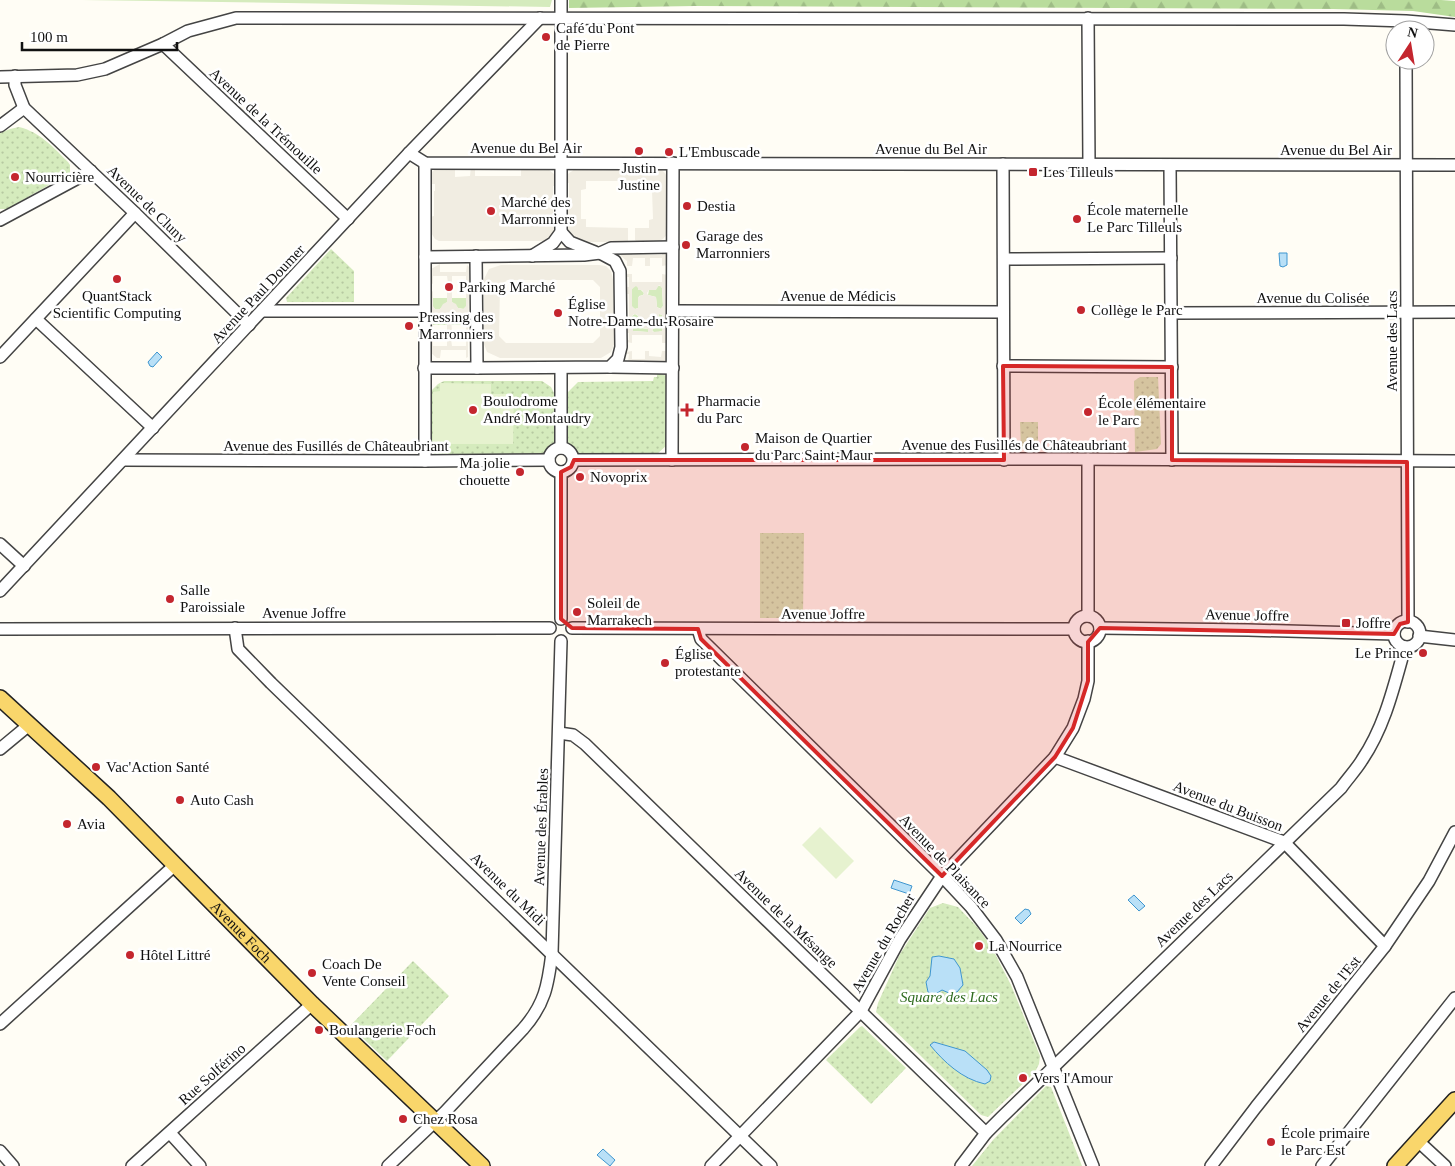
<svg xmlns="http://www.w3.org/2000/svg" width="1455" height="1166" viewBox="0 0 1455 1166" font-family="Georgia,serif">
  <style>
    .grass { fill: #d5ebbd }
    .forest { fill: url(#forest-firs) }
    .park { fill: url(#park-dots) }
    .pitch { fill: #e6f2cf }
    .plaza { fill: #f1ede2; fill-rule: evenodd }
    .water { fill: #b9e0f7; stroke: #3f96cf }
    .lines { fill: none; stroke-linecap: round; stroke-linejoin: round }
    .minor-casing { stroke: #444; stroke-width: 14 }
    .major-casing { stroke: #222; stroke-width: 18 }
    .minor { stroke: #fff; stroke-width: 11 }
    .major { stroke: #f9d66b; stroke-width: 15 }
    .marked { fill: #d62828; fill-opacity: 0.2; stroke: #d62828; stroke-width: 4; stroke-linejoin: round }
    .poi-dot { fill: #c4262e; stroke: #fff; stroke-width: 2 }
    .labels { text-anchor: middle; stroke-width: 5; stroke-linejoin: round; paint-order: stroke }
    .poi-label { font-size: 15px; fill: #111; stroke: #fff; text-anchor: start }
    .street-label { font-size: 15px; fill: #111; stroke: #fff }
    .park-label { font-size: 15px; font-style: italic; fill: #2f6b1f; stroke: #fff }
  </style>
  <defs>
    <pattern id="forest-firs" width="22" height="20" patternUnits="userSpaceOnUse" patternTransform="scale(1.25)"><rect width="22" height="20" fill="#b9dc9c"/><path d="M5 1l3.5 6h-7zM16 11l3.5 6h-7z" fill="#9ebc85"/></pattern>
    <pattern id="park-dots" width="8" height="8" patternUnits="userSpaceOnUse" patternTransform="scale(1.25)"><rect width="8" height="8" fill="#d5ebbd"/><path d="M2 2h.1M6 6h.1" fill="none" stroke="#b6c8a1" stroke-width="1.8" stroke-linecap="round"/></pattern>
  </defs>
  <rect width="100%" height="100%" fill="#fffdf5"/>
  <g class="grass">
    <polygon points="82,0 552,0 550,7"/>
    <polygon points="634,286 637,286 644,293 643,295 639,296 638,308 635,309 632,307 632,289"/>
    <polygon points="658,286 661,286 662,288 663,306 661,309 657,307 656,297 648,295 649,290 655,290"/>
    <polygon points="433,298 447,298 447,302 440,309 435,309 433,307"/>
    <polygon points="452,298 466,298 466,307 464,309 458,308 452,302"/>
    <polygon points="458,313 464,314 466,316 466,325 451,325 451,320 456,318"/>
    <polygon points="435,314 440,314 447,320 447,325 433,325 433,316"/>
    <polygon points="635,314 638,316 640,328 648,329 648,332 633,331 632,316"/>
    <polygon points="659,314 662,315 662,331 655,333 652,330 657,326"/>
  </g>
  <polygon class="forest" points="569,0 1441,0 1455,1 1455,17 1413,11 1333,9 695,6 569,8"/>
  <g class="park">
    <path d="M19,127C40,132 54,148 68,162L70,165V173L7,209H0V133L10,129Z"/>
    <polygon points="331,249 354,271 354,302 287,302 286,298"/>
    <polygon points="657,373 667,376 668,444 655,456 582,455 578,454 568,444 567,396 568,392 578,382 653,381 654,377 657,377"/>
    <polygon points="1140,377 1158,377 1161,444 1157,449 1135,452 1134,381"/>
    <polygon points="444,381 542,381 551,387 556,397 556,443 547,452 540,455 435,456 431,447 431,391 438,384"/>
    <polygon points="1020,422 1038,422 1038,449 1021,449"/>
    <polygon points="760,533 804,533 803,618 760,618"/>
    <polygon points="943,903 958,907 977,927 991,946 1011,985 1040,1056 1039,1064 1035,1072 988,1117 981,1115 876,1012 878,1003 900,954 930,908"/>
    <polygon points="413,961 449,996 387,1061 350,1026"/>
    <polygon points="862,1026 906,1068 871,1104 826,1060 860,1027"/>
    <polygon points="1046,1086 1051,1087 1082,1166 972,1166 993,1140"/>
  </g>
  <g class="pitch">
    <polygon points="440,383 491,384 491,394 511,394 514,396 513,444 433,444 433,392 440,391"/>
    <polygon points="820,827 854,861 836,879 802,845"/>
  </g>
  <g class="plaza">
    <polygon points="437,167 455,167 455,177 470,176 471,167 475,167 475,176 521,176 521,167 548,169 554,174 557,179 557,186 553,186 553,225 557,225 557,230 549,240 544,241 439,241 435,239 430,231 430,217 434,216 434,191 435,191 435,184 429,184 431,173"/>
    <polygon points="607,167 660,169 664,172 668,178 668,233 663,239 657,242 637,242 635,240 635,228 649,228 649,220 653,219 652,190 649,190 649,181 586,181 586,189 581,190 581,219 586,219 586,227 628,228 628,242 579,242 573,239 566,231 566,227 569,226 569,218 566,218 566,199 569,198 569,183 565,183 566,179 568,174 575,169 603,169"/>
    <polygon points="620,253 632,253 632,255 662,255 662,253 665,253 668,256 668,265 662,266 662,258 650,258 650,266 645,266 645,258 633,258 632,266 627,266 627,261 621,256"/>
    <polygon points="440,264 440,272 466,272 467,265 469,267 469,282 466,283 466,276 452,276 452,283 448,283 447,276 433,276 433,284 431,283 431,269"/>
    <path d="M501,265H599L606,266L611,271L614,284V345L611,352L601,358H500L487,352L484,344V279L489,269ZM507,280H593L600,287V336L593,343H506L499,336L500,288Z"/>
    <path d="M627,274H632V282H662V274L668,275V277H666V293H668V299L666,300V309H668V314H666V326L668,327V333H666V340H669L667,343H662V335H632V343L626,342V340H629V333H626V326H629V294H626V287H629V277H626ZM659,285L662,288L663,306L660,309L657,307L656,297L648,295L647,293L649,290H656ZM636,286L638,288V290H642L644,293L643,295L638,297V308L635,309L632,306V289ZM634,314L638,315L639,327L648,329V332L633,331L632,316ZM659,314L662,315V331L653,332L652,330L657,326Z"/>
    <polygon points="433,291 433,306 435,309 440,309 443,304 447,302 447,291 452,291 452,302 456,304 458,308 463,309 466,306 466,291 469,292 468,331 466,331 466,316 464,314 459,313 451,320 452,331 447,331 447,320 440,314 435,314 433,316 433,331 431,330 430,293"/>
    <polygon points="433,339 433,346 447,346 447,339 451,339 452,346 466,346 466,339 468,339 468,357 466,358 466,350 441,350 440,358 437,358 430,352 430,341"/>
    <polygon points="632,351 632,359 645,359 645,351 649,351 649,356 661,357 662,351 667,351 669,357 667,362 662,364 658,362 628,362 629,354 626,354 626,352"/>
  </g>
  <g class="water">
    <polygon points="1279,253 1287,253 1287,265 1283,267 1280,266"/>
    <polygon points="157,352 162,357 153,367 150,366 148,362"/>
    <polygon points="894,880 912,886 909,894 891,888"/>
    <polygon points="1134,895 1145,906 1139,911 1128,900"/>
    <polygon points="1025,909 1029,910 1031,914 1021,924 1015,918"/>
    <polygon points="939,956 954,959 960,968 963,985 957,992 949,993 942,990 934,995 928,992 926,982 930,976 932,957"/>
    <path d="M934,1042L965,1051L987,1070L991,1076L990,1081L985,1084C962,1079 944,1062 930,1045Z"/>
    <polygon points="603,1149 615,1160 610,1166 597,1155"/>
  </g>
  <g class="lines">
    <defs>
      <g id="minor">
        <polyline points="1088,18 1089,165"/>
        <polyline points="163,44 348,219"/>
        <polyline points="1406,60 1408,622"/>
        <polyline points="15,76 15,85 24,108 135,213 249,325"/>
        <polyline points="0,77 77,75 105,69 163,44 188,31 236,18 1344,19 1406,21 1455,25"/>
        <polyline points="0,126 24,108"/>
        <polyline points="409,153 425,163 1455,165"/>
        <polyline points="1003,164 1004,460"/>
        <polyline points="1170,165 1172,460"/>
        <polyline points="0,220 91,171"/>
        <polyline points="561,232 570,242 595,252"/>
        <polyline points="476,256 477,368 610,367 618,359 621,347 620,271 615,261 600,253"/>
        <polyline points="532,256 553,243 561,232 561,0"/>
        <polyline points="425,257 584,255 600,253 611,248 673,247"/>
        <polyline points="1004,259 1171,258"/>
        <polyline points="262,311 424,311"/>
        <polyline points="673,311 1003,312"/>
        <polyline points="1171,313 1455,312"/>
        <polyline points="36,319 153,428"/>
        <polyline points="0,357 135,213"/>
        <polyline points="1003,366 1172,367"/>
        <polyline points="610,367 673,368"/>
        <polyline points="424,368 477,368"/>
        <polyline points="561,368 561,448"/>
        <circle cx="561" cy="460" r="12"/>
        <polyline points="123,460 425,461 549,460"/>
        <polyline points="574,460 1065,459 1455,461"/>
        <polyline points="672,460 673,163"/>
        <polyline points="425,461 425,163"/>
        <polyline points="561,472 561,619"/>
        <polyline points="0,544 24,566"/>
        <polyline points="0,591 409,153 540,18"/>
        <polyline points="1088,616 1088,459"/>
        <circle cx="1087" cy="629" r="13"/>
        <circle cx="1407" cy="634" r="13"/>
        <polyline points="235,628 238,649 271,683 771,1166"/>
        <polyline points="572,628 1074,629"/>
        <polyline points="1100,628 1248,630 1394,634"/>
        <polyline points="0,629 550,628"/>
        <polyline points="698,629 701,639 942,876 971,907 996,940 1017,977 1093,1166"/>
        <polyline points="1419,636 1455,640"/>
        <polyline points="559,733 573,735 585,744 986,1133"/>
        <polyline points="0,749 29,725"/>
        <polyline points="1055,757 1284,842 1385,946"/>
        <polyline points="0,1024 175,865"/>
        <polyline points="170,1133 200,1166"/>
        <polyline points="1418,1141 1445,1166"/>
        <polyline points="0,1151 13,1166"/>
        <polyline points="132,1166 312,1004"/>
        <path d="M388,1166L445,1112L523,1029C545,1004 548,985 552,953L561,641"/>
        <polyline points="711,1166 861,1011 900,939 942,876 1055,757 1073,728 1084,699 1088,681 1088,641"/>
        <path d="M961,1166L986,1133L1001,1118L1341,788C1348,778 1356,770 1362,760C1385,726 1394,686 1405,647"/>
        <polyline points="1211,1166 1256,1107 1385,946 1429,881 1455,832"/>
        <polyline points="1322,1166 1455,998"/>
      </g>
      <g id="major">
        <path id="s1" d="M0,698L109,798L312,1004L482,1166"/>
        <polyline points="1395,1166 1455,1100"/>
      </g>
    </defs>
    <use href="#minor" class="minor-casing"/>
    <use href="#major" class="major-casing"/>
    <use href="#minor" class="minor"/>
    <use href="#major" class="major"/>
  </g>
  <path class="marked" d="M1003,366L1172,367V460L1407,462L1408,622L1400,624L1394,634L1100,628L1088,642V681L1073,728L1055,757L942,876L701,639L698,629L572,628L561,619V472L571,467L574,460H1004Z"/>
  <g class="poi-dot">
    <circle cx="546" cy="37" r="5"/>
    <circle cx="639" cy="151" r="5"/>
    <circle cx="669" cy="152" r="5"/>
    <rect x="1028" y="167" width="10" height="10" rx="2.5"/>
    <circle cx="15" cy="177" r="5"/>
    <circle cx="687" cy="206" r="5"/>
    <circle cx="491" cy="211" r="5"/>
    <circle cx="1077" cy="219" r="5"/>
    <circle cx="686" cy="245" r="5"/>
    <circle cx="117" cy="279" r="5"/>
    <circle cx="449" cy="287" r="5"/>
    <circle cx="1081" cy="310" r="5"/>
    <circle cx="558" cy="313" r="5"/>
    <circle cx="409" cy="326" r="5"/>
    <circle cx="473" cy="410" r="5"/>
    <path d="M684.5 402.5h5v5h5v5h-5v5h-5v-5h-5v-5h5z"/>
    <circle cx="1088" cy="412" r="5"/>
    <circle cx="745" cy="447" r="5"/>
    <circle cx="520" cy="472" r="5"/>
    <circle cx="580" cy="477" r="5"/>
    <circle cx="170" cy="599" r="5"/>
    <circle cx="577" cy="612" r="5"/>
    <rect x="1341" y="618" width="10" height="10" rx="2.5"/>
    <circle cx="1423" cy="653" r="5"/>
    <circle cx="665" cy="663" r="5"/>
    <circle cx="96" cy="767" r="5"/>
    <circle cx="180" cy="800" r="5"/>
    <circle cx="67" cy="824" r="5"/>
    <circle cx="979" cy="946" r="5"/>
    <circle cx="130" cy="955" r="5"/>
    <circle cx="312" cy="973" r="5"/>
    <circle cx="319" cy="1030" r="5"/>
    <circle cx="1023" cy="1078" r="5"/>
    <circle cx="403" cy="1119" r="5"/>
    <circle cx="1271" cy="1142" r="5"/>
  </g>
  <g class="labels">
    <g class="poi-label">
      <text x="556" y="33">Café du Pont<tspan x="556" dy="17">de Pierre</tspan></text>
      <text x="679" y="157">L'Embuscade</text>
      <text x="639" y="173" text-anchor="middle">Justin<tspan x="639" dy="17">Justine</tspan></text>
      <text x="1043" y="177">Les Tilleuls</text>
      <text x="25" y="182">Nourricière</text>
      <text x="501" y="207">Marché des<tspan x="501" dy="17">Marronniers</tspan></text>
      <text x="697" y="211">Destia</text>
      <text x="1087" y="215">École maternelle<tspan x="1087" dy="17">Le Parc Tilleuls</tspan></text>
      <text x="696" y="241">Garage des<tspan x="696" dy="17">Marronniers</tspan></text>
      <text x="459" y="292">Parking Marché</text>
      <text x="117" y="301" text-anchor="middle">QuantStack<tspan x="117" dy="17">Scientific Computing</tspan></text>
      <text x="568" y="309">Église<tspan x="568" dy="17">Notre-Dame-du-Rosaire</tspan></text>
      <text x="1091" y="315">Collège le Parc</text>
      <text x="419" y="322">Pressing des<tspan x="419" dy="17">Marronniers</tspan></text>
      <text x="483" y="406">Boulodrome<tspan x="483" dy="17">André Montaudry</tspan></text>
      <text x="697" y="406">Pharmacie<tspan x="697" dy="17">du Parc</tspan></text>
      <text x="1098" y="408">École élémentaire<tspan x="1098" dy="17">le Parc</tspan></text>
      <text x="755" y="443">Maison de Quartier<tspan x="755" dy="17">du Parc Saint-Maur</tspan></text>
      <text x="510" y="468" text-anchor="end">Ma jolie<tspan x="510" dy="17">chouette</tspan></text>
      <text x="590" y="482">Novoprix</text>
      <text x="180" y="595">Salle<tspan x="180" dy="17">Paroissiale</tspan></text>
      <text x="587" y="608">Soleil de<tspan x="587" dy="17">Marrakech</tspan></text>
      <text x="1356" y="628">Joffre</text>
      <text x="1413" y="658" text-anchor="end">Le Prince</text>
      <text x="675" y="659">Église<tspan x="675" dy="17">protestante</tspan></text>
      <text x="106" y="772">Vac'Action Santé</text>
      <text x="190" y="805">Auto Cash</text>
      <text x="77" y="829">Avia</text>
      <text x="989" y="951">La Nourrice</text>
      <text x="140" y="960">Hôtel Littré</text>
      <text x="322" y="969">Coach De<tspan x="322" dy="17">Vente Conseil</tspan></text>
      <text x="329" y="1035">Boulangerie Foch</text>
      <text x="1033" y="1083">Vers l'Amour</text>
      <text x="413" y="1124">Chez Rosa</text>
      <text x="1281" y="1138">École primaire<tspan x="1281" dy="17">le Parc Est</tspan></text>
    </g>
    <g class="street-label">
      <text transform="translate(266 121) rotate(43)" y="5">Avenue de la Trémouille</text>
      <text x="526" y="153">Avenue du Bel Air</text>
      <text x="931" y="154">Avenue du Bel Air</text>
      <text x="1336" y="155">Avenue du Bel Air</text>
      <text transform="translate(147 204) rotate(44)" y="5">Avenue de Cluny</text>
      <text transform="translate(258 294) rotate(-47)" y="5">Avenue Paul Doumer</text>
      <text x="838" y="301">Avenue de Médicis</text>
      <text x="1313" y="303">Avenue du Colisée</text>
      <text transform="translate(1392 341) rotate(-90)" y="5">Avenue des Lacs</text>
      <text x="1014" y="450">Avenue des Fusillés de Châteaubriant</text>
      <text x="336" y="451">Avenue des Fusillés de Châteaubriant</text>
      <text x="304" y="618">Avenue Joffre</text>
      <text x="823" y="619">Avenue Joffre</text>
      <text transform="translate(1247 615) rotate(1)" y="5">Avenue Joffre</text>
      <text transform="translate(1228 806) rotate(21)" y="5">Avenue du Buisson</text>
      <text transform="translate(541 827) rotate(-88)" y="5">Avenue des Érables</text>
      <text transform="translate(945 861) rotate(46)" y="5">Avenue de Plaisance</text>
      <text transform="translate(508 889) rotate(44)" y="5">Avenue du Midi</text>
      <text transform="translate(1194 909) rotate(-44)" y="5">Avenue des Lacs</text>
      <text transform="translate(786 918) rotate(44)" y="5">Avenue de la Mésange</text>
      <text dy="5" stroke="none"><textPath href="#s1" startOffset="336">Avenue Foch</textPath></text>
      <text transform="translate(883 943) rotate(-60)" y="5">Avenue du Rocher</text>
      <text transform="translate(1328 994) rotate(-51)" y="5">Avenue de l'Est</text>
      <text transform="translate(212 1074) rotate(-42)" y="5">Rue Solférino</text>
    </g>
    <g class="park-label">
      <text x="949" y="1002">Square des Lacs</text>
    </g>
  </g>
  <g transform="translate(1410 45) rotate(12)"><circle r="24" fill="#ffffff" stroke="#a0a0a0"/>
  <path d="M0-4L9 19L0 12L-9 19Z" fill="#c4262e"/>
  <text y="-8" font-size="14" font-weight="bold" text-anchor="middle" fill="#111111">N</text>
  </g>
  <path d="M22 42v8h155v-8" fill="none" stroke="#111111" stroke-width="2.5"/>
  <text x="30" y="42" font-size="15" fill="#111111" stroke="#ffffff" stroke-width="4" paint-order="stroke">100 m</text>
</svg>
